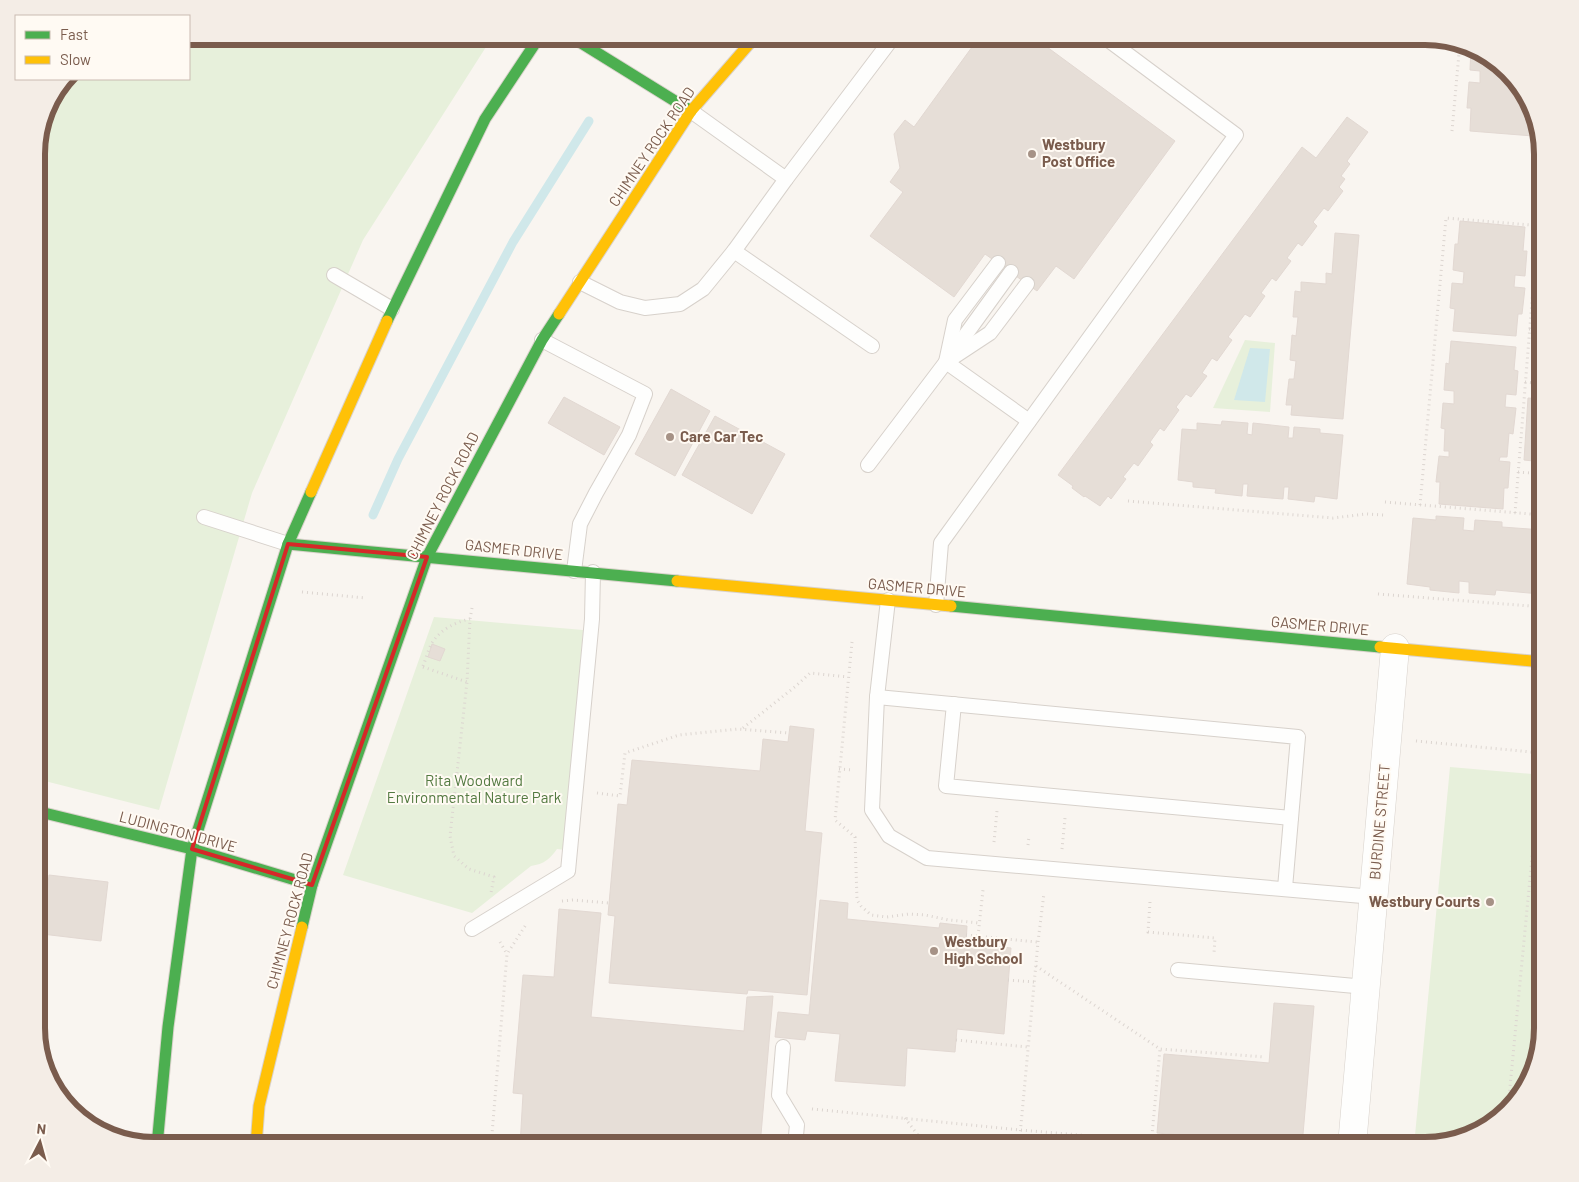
<svg xmlns="http://www.w3.org/2000/svg" width="1579" height="1182" viewBox="0 0 1579 1182" font-family="Barlow,sans-serif">
  <style>
    .green { fill: #e7f0db }
    .water { fill: #d0e8ea }
    .lines { fill: none; stroke-linecap: round; stroke-linejoin: round }
    .stream { stroke: #d0e8ea; stroke-width: 9 }
    .building { fill: #e6ded7; stroke: #e2d8d2 }
    .lane-casing { stroke: #d7d1cb; stroke-width: 16 }
    .street-casing { stroke: #d7d1cb; stroke-width: 29 }
    .fast-casing { stroke: #d9d2cb; stroke-width: 13 }
    .slow-casing { stroke: #d9d2cb; stroke-width: 13 }
    .path { stroke: #dcd5d0; stroke-width: 3; stroke-dasharray: 1 4; stroke-linecap: butt }
    .lane { stroke: #fefefd; stroke-width: 14 }
    .street { stroke: #fefefd; stroke-width: 28 }
    .fast { stroke: #4caf50; stroke-width: 11 }
    .slow { stroke: #ffc107; stroke-width: 11 }
    .marked { fill: none; stroke: #d62828; stroke-width: 4; stroke-linejoin: round }
    .poi-dot { fill: #a69286; stroke: #fffaf3; stroke-width: 2 }
    .labels { text-anchor: middle; stroke-width: 4; stroke-linejoin: round; paint-order: stroke }
    .poi-label { font-size: 15px; font-weight: bold; fill: #7a5c4d; stroke: #fffaf3; text-anchor: start }
    .street-label { font-size: 15px; fill: #7a5c4d; stroke: #fffaf3 }
    .park-label { font-size: 15px; fill: #537a41; stroke: #fffaf3 }
    .rim { fill: none; stroke: #7a5c4d; stroke-width: 6 }
  </style>
  <rect width="100%" height="100%" fill="#f9f5f0"/>
  <g class="green">
    <polygon points="189,36 493,36 363,240 252,493 159,810 37,779 37,146 48,102 66,79 189,79"/>
    <polygon points="1245,340 1275,343 1270,412 1213,408"/>
    <path d="M434,617L583,630L565,850L557,849C550,859 544,864 531,866L472,913L343,875Z"/>
    <polygon points="1450,767 1543,775 1543,1028 1536,1066 1518,1100 1477,1134 1425,1146 1414,1146"/>
  </g>
  <polygon class="water" points="1250,348 1270,349 1265,402 1234,400"/>
  <g class="lines">
    <g class="stream">
      <polyline points="646,41 649,36"/>
      <polyline points="373,515 398,459 513,242 589,121"/>
    </g>
  </g>
  <g class="building">
    <polygon points="980,36 1010,36 1018,42 1022,36 1032,36 1175,141 1074,279 1056,266 1037,291 985,254 954,297 870,236 903,192 890,182 900,168 894,134 905,120 914,127"/>
    <polygon points="1471,47 1497,61 1531,102 1535,119 1533,136 1470,131 1471,108 1467,108 1469,82 1480,83 1480,71 1470,70"/>
    <polygon points="1347,117 1368,132 1347,161 1350,164 1341,176 1345,179 1339,187 1343,191 1328,211 1324,208 1313,222 1317,226 1302,246 1298,243 1287,258 1291,261 1276,281 1272,278 1261,293 1265,296 1250,317 1245,314 1228,337 1232,340 1217,361 1212,358 1202,373 1207,376 1191,397 1186,394 1176,407 1179,410 1164,431 1160,428 1150,442 1153,445 1138,466 1134,463 1123,477 1126,479 1111,499 1108,496 1100,506 1085,496 1084,497 1072,488 1073,486 1058,475 1302,147 1316,158"/>
    <polygon points="1460,221 1525,227 1523,251 1527,251 1525,276 1515,275 1514,287 1525,288 1522,314 1518,314 1516,336 1453,331 1455,309 1450,308 1452,283 1463,284 1464,272 1453,270 1455,244 1458,244"/>
    <polygon points="1335,233 1359,235 1343,419 1291,415 1292,405 1286,405 1289,379 1294,379 1296,361 1290,360 1292,335 1296,336 1298,317 1293,317 1295,291 1301,292 1301,282 1326,284 1326,273 1332,274"/>
    <polygon points="1541,239 1543,239 1543,323 1533,322"/>
    <polygon points="1451,341 1516,347 1514,370 1518,371 1516,395 1506,394 1505,407 1516,408 1513,434 1509,433 1507,457 1500,457 1499,461 1510,462 1508,488 1504,488 1503,509 1439,504 1440,482 1436,482 1439,456 1449,457 1449,451 1444,451 1445,429 1441,428 1443,403 1454,404 1454,391 1444,390 1446,363 1449,364"/>
    <polygon points="671,389 710,411 675,476 635,454"/>
    <polygon points="564,397 620,427 604,455 548,423"/>
    <polygon points="1528,398 1543,399 1543,462 1524,460"/>
    <polygon points="715,416 785,454 752,514 682,475"/>
    <polygon points="1222,421 1248,423 1247,434 1252,435 1253,423 1289,427 1288,438 1293,438 1294,427 1320,429 1320,433 1343,435 1337,499 1315,496 1314,502 1288,499 1289,487 1284,487 1283,499 1247,496 1248,484 1243,484 1242,496 1215,493 1216,489 1193,487 1193,482 1178,480 1182,429 1197,430 1197,423 1221,425"/>
    <polygon points="1436,516 1464,518 1463,530 1474,531 1475,520 1502,522 1502,527 1543,530 1543,599 1539,598 1540,594 1496,590 1495,595 1469,593 1469,582 1459,581 1459,593 1430,590 1430,587 1407,584 1413,518 1436,520"/>
    <polygon points="432,644 445,649 440,661 428,657"/>
    <polygon points="790,726 814,729 805,831 822,833 807,995 748,990 747,994 609,983 615,916 608,915 618,804 627,805 632,760 760,771 763,739 788,742"/>
    <polygon points="49,875 108,882 101,941 42,934"/>
    <polygon points="820,900 848,903 847,919 939,928 940,923 967,926 966,943 1011,948 1004,1034 957,1029 955,1052 907,1048 905,1086 835,1081 840,1034 807,1031 805,1040 775,1037 778,1012 809,1015"/>
    <polygon points="559,909 601,913 591,1017 744,1031 747,997 773,996 760,1146 520,1146 523,1094 513,1093 523,975 554,977"/>
    <polygon points="1274,1003 1314,1006 1302,1146 1269,1146 1269,1143 1157,1133 1164,1054 1269,1063"/>
  </g>
  <g class="lines">
    <defs>
      <g id="lane">
        <polyline points="691,111 786,179 894,36"/>
        <polyline points="734,251 872,346"/>
        <polyline points="334,275 392,309"/>
        <polyline points="580,282 620,302 645,308 680,304 703,289 734,251 786,179"/>
        <polyline points="542,340 645,394 629,435 596,493 580,524 574,571"/>
        <polyline points="951,355 1011,272"/>
        <polyline points="946,362 990,333 1027,284"/>
        <polyline points="946,362 955,320 998,263"/>
        <polyline points="868,465 946,362 1029,421"/>
        <polyline points="204,517 288,544"/>
        <polyline points="888,600 877,697 872,810 889,836 927,858 1374,897"/>
        <polyline points="936,605 941,543 1236,135 1103,36"/>
        <polyline points="877,697 1298,737 1285,888"/>
        <polyline points="954,704 946,786 1291,818"/>
        <polyline points="472,929 568,871 592,619 593,572"/>
        <polyline points="1178,970 1366,987"/>
        <polyline points="783,1047 779,1095 797,1125 795,1146"/>
      </g>
      <polyline id="street" points="1352,1146 1395,648"/>
      <g id="fast">
        <polyline points="570,36 691,111"/>
        <polyline points="387,321 485,119 540,36"/>
        <polyline points="288,544 677,581"/>
        <polyline points="951,606 1380,647"/>
        <polyline points="36,811 192,849 312,885"/>
        <polyline points="302,927 312,885 427,557 542,340 559,314"/>
        <polyline points="157,1146 168,1027 192,849 288,544 311,492"/>
      </g>
      <g id="slow">
        <polyline points="559,314 691,111 756,36"/>
        <polyline points="311,492 387,321"/>
        <polyline points="677,581 951,606"/>
        <polyline points="1380,647 1543,662"/>
        <polyline points="256,1146 259,1106 302,927"/>
      </g>
    </defs>
    <use href="#lane" class="lane-casing"/>
    <use href="#street" class="street-casing"/>
    <use href="#fast" class="fast-casing"/>
    <use href="#slow" class="slow-casing"/>
    <g class="path">
      <polyline points="1452,131 1460,42"/>
      <polyline points="1541,181 1543,162"/>
      <polyline points="1529,329 1543,330"/>
      <polyline points="1525,382 1543,384"/>
      <polyline points="1518,472 1543,474"/>
      <polyline points="1128,501 1333,518 1366,514 1384,515"/>
      <polyline points="1385,502 1543,515"/>
      <polyline points="1420,505 1446,218 1543,226"/>
      <polyline points="1515,513 1538,226"/>
      <polyline points="302,592 366,598"/>
      <polyline points="1378,594 1543,607"/>
      <polyline points="472,608 470,619 467,682 450,836 454,856 469,869 494,877 491,893"/>
      <polyline points="852,642 835,820 855,837 857,900 861,906 871,915 887,917 909,914 925,915 949,920 979,923"/>
      <path d="M423,666C426,659 428,650 432,643C440,630 455,622 470,619"/>
      <polyline points="423,667 467,682"/>
      <polyline points="743,728 796,686 810,673 848,677"/>
      <polyline points="1416,741 1542,753 1508,1108"/>
      <polyline points="839,769 853,770"/>
      <polyline points="597,793 620,796 625,753 679,735 738,729 789,733"/>
      <polyline points="994,842 997,811"/>
      <polyline points="1028,845 1029,836"/>
      <polyline points="1062,849 1065,818"/>
      <polyline points="562,901 573,900 609,903"/>
      <polyline points="1150,902 1148,932 1215,938 1214,953"/>
      <polyline points="966,935 1037,942"/>
      <polyline points="978,936 983,890"/>
      <polyline points="500,942 507,954"/>
      <polyline points="1036,966 1160,1049 1265,1057"/>
      <polyline points="1008,980 1034,982"/>
      <polyline points="956,1040 1028,1047"/>
      <polyline points="812,1109 1020,1130 1152,1141"/>
      <polyline points="905,1118 926,1146"/>
      <polyline points="491,1146 507,954 527,923"/>
      <polyline points="1019,1146 1038,942 1044,893"/>
      <polyline points="1145,1146 1151,1141"/>
      <polyline points="1151,1146 1160,1049"/>
    </g>
    <use href="#lane" class="lane"/>
    <use href="#street" class="street"/>
    <use href="#fast" class="fast"/>
    <use href="#slow" class="slow"/>
  </g>
  <path class="marked" d="M288,544L427,557L312,885L192,849Z"/>
  <g class="poi-dot">
    <circle cx="1032" cy="154" r="5"/>
    <circle cx="670" cy="437" r="5"/>
    <circle cx="1490" cy="902" r="5"/>
    <circle cx="934" cy="951" r="5"/>
  </g>
  <g class="labels">
    <g class="poi-label">
      <text x="1042" y="150">Westbury<tspan x="1042" dy="17">Post Office</tspan></text>
      <text x="680" y="442">Care Car Tec</text>
      <text x="1480" y="907" text-anchor="end">Westbury Courts</text>
      <text x="944" y="947">Westbury<tspan x="944" dy="17">High School</tspan></text>
    </g>
    <g class="street-label">
      <text transform="translate(652 147) rotate(-56)" y="5">CHIMNEY ROCK ROAD</text>
      <text transform="translate(443 496) rotate(-63)" y="5">CHIMNEY ROCK ROAD</text>
      <text transform="translate(514 550) rotate(6)" y="5">GASMER DRIVE</text>
      <text transform="translate(917 588) rotate(5)" y="5">GASMER DRIVE</text>
      <text transform="translate(1320 626) rotate(5)" y="5">GASMER DRIVE</text>
      <text transform="translate(1380 822) rotate(-85)" y="5">BURDINE STREET</text>
      <text transform="translate(178 832) rotate(15)" y="5">LUDINGTON DRIVE</text>
      <text transform="translate(290 921) rotate(-75)" y="5">CHIMNEY ROCK ROAD</text>
    </g>
    <g class="park-label">
      <text x="474" y="786">Rita Woodward<tspan x="474" dy="17">Environmental Nature Park</tspan></text>
    </g>
  </g>
  <path d="M0 0H1579V1182H0ZM154 45H1425A109 109 0 0 1 1534 154V1028A109 109 0 0 1 1425 1137H154A109 109 0 0 1 45 1028V154A109 109 0 0 1 154 45Z" fill="#f4ede6" fill-rule="evenodd"/>
  <path class="rim" d="M154 45H1425A109 109 0 0 1 1534 154V1028A109 109 0 0 1 1425 1137H154A109 109 0 0 1 45 1028V154A109 109 0 0 1 154 45Z"/>
  <rect x="15" y="15" width="175" height="65" fill="#fffaf3" stroke="#cabbb1"/>
  <rect x="25" y="31" width="25" height="8" fill="#4caf50" stroke="#cabbb1"/>
  <text x="60" y="40" font-size="15" fill="#7a5c4d">Fast</text>
  <rect x="25" y="56" width="25" height="8" fill="#ffc107" stroke="#cabbb1"/>
  <text x="60" y="65" font-size="15" fill="#7a5c4d">Slow</text>
  <g transform="translate(40 1142) rotate(6)" stroke="#fffaf3" stroke-width="4" paint-order="stroke">
  <path d="M0-4L9 19L0 12L-9 19Z" fill="#7a5c4d"/>
  <text y="-8" font-size="14" font-weight="bold" text-anchor="middle" fill="#7a5c4d">N</text>
  </g>
</svg>
